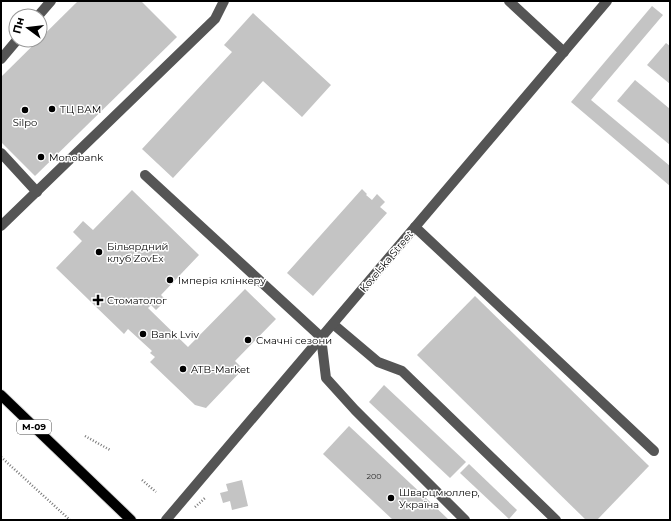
<svg xmlns="http://www.w3.org/2000/svg" width="671" height="521" viewBox="0 0 671 521" font-family="Montserrat,sans-serif">
  <style>
    .building { fill: #c4c4c4 }
    .lines { fill: none; stroke-linecap: round; stroke-linejoin: round }
    .major-casing { stroke: #dbdbdb; stroke-width: 12 }
    .path { stroke: #777; stroke-width: 2.5; stroke-dasharray: 1 2; stroke-linecap: butt }
    .minor { stroke: #555; stroke-width: 10 }
    .major { stroke: #000; stroke-width: 10 }
    .poi-dot { fill: #000; stroke: #fff; stroke-width: 1.5 }
    .labels { text-anchor: middle; stroke-width: 3; stroke-linejoin: round; paint-order: stroke }
    .number-label { font-size: 8px; fill: #313131 }
    .shield { fill: #fff; stroke: #4c4c4c; stroke-width: 1 }
    .shield-label { font-size: 9px; font-weight: bold; fill: #000 }
    .poi-label { font-size: 10px; fill: #000; stroke: #fff; text-anchor: start }
    .street-label { font-size: 10px; fill: #000; stroke: #fff }
  </style>
  <rect width="100%" height="100%" fill="#fff"/>
  <g class="building">
    <polygon points="78,1 141,1 177,37 35,176 1,142 1,77"/>
    <polygon points="652,6 663,15 591,100 670,166 670,186 571,102"/>
    <polygon points="253,13 331,85 302,117 263,81 173,178 142,149 232,52 224,45"/>
    <polygon points="666,43 670,46 670,84 647,65"/>
    <polygon points="635,80 670,109 670,145 617,101"/>
    <polygon points="362,189 367,194 366,195 372,200 377,194 385,202 380,207 387,213 313,296 287,273"/>
    <polygon points="132,190 199,255 161,295 166,300 156,310 151,305 148,308 188,347 245,289 276,319 235,361 243,369 206,408 195,405 150,362 155,357 150,353 152,351 128,329 124,334 56,268 82,241 73,232 83,221 93,230"/>
    <polygon points="475,296 649,466 597,520 586,520 417,355"/>
    <polygon points="384,385 466,462 450,478 369,402"/>
    <polygon points="349,426 426,498 449,520 393,520 323,454"/>
    <polygon points="469,464 517,510 509,519 460,473"/>
    <polygon points="242,480 248,506 232,510 230,501 223,503 220,493 228,491 226,484"/>
  </g>
  <g class="lines">
    <defs>
      <polyline id="major" points="1,395 131,520"/>
    </defs>
    <use href="#major" class="major-casing"/>
    <g class="path">
      <polyline points="85,436 110,450"/>
      <polyline points="1,457 70,520"/>
      <polyline points="142,480 156,492"/>
      <polyline points="195,507 205,498"/>
    </g>
    <g class="minor">
      <polyline points="509,1 564,52"/>
      <polyline points="38,16 51,1"/>
      <polyline points="1,59 17,40"/>
      <polyline points="1,153 37,192"/>
      <polyline points="145,175 321,337 326,378 355,410 465,520"/>
      <polyline points="1,226 215,19 224,1"/>
      <polyline points="415,227 654,451"/>
      <polyline points="333,324 378,362 402,371 556,520"/>
      <polyline points="166,520 607,1"/>
    </g>
    <use href="#major" class="major"/>
  </g>
  <g class="poi-dot">
    <circle cx="52" cy="109" r="4"/>
    <circle cx="25" cy="110" r="4"/>
    <circle cx="41" cy="157" r="4"/>
    <circle cx="99" cy="252" r="4"/>
    <circle cx="170" cy="280" r="4"/>
    <path d="M96 294h4v4h4v4h-4v4h-4v-4h-4v-4h4z"/>
    <circle cx="143" cy="334" r="4"/>
    <circle cx="248" cy="340" r="4"/>
    <circle cx="183" cy="369" r="4"/>
    <circle cx="391" cy="498" r="4"/>
  </g>
  <g class="labels">
    <g class="number-label">
      <text x="374" y="479">200</text>
    </g>
    <rect class="shield" x="17" y="420" width="34" height="14" rx="3"/>
    <g class="shield-label">
      <text x="34" y="430">М-09</text>
    </g>
    <g class="poi-label">
      <text x="60" y="113">ТЦ ВАМ</text>
      <text x="25" y="126" text-anchor="middle">Silpo</text>
      <text x="49" y="161">Monobank</text>
      <text x="107" y="250">Більярдний<tspan x="107" dy="12">клуб ZovEx</tspan></text>
      <text x="178" y="284">Імперія клінкеру</text>
      <text x="107" y="304">Стоматолог</text>
      <text x="151" y="338">Bank Lviv</text>
      <text x="256" y="344">Смачні сезони</text>
      <text x="191" y="373">ATB-Market</text>
      <text x="399" y="496">Шварцмюллер,<tspan x="399" dy="12">Україна</tspan></text>
    </g>
    <g class="street-label">
      <text transform="translate(386 261) rotate(-50)" y="4">Kovelska Street</text>
    </g>
  </g>
  <rect width="671" height="521" fill="none" stroke="#000000" stroke-width="4"/>
  <g transform="translate(28 28) rotate(285)"><circle r="19" fill="#ffffff" stroke="#999999"/>
  <path d="M0-3L7 15L0 10L-7 15Z" fill="#000000"/>
  <text y="-6" font-size="11" font-weight="bold" text-anchor="middle" fill="#000000">Пн</text>
  </g>
</svg>
